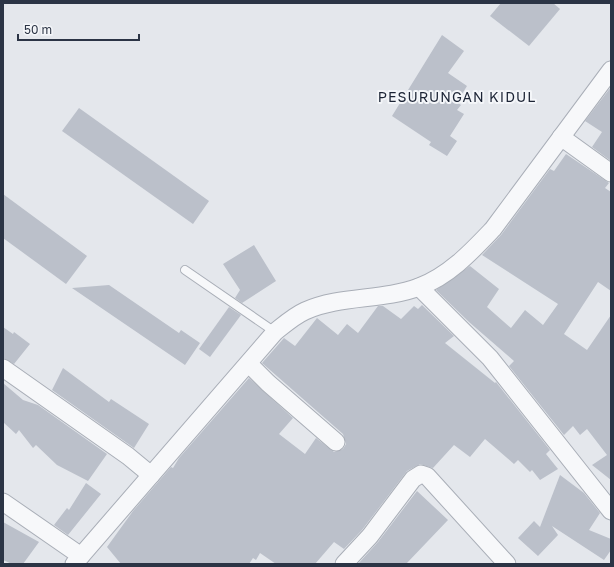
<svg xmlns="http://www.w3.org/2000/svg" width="614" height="567" viewBox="0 0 614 567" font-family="'Golos Text',sans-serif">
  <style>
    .building { fill: #bbc0ca }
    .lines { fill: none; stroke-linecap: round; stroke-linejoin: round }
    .lane-casing { stroke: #a9aeb7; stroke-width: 10 }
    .street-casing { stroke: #a9aeb7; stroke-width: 19 }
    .lane { stroke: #f7f8fa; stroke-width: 8 }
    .street { stroke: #f7f8fa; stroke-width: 17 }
    .labels { text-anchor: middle; stroke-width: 4; stroke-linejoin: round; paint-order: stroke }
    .quarter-label { font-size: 14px; letter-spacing: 1px; fill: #1d2536; stroke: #f4f6f9 }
  </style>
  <rect width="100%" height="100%" fill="#e4e7ec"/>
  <g class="building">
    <polygon points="501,3 553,3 560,9 529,46 490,16"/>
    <polygon points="442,35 464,51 448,73 467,86 457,102 461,105 457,110 464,114 450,136 457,141 447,156 429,145 431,142 392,116"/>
    <polygon points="611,87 611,161 592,147 602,132 585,121"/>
    <polygon points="79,108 209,201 193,224 62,131"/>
    <polygon points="566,154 609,183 605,188 611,192 611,291 598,282 564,334 587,350 611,315 611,480 592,465 607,455 587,429 580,435 573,426 564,435 509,366 514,361 469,322 436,290 470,266 499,289 487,307 511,328 525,310 543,325 558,304 482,255 501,235 550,169 554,171"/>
    <polygon points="3,194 87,256 66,284 3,238"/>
    <polygon points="254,245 276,281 242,303 235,298 240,290 223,264"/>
    <polygon points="109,285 179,333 181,330 200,343 185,365 72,288"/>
    <polygon points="422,305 454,336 445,343 495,383 496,382 550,450 546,454 558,469 540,480 532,470 530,472 518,460 514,464 485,439 470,457 454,445 433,468 420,464 407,471 362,530 344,549 334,542 315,564 276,564 260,553 256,560 253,558 249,564 121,564 107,547 133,511 171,467 173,468 179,458 249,378 293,418 279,434 305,454 316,438 334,452 343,449 346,444 343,434 262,363 284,338 295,346 317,318 338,335 347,324 358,333 378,306 383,306 401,319 414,306 418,309"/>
    <polygon points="229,307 241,315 210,357 199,349"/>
    <polygon points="3,327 13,334 14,332 30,344 14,364 3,358"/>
    <polygon points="63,368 109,402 111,399 149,424 134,448 52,390"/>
    <polygon points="3,383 23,400 38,405 107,454 88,481 57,465 36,445 33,448 19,430 16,434 3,422"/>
    <polygon points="560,475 584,493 600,513 589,530 611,539 611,550 604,560 552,526 558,535 538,556 518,538 534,521 540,527"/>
    <polygon points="86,483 101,494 68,535 54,525 67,508 69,510"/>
    <polygon points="417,491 448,520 406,564 358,564 378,542"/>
    <polygon points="3,522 39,542 23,564 12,564 3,560"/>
  </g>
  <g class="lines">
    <defs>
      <polyline id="lane" points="185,270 275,332"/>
      <g id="street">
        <polyline points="561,137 611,173"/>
        <polyline points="419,287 490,358 611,511"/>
        <polyline points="249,364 268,383 336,442"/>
        <polyline points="3,368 128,456 151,475"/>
        <polyline points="3,502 81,556"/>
        <path d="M74,564L275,332C285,324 294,316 305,311C341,295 382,301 419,287C449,276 472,251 493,229L611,70"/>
        <polyline points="344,564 370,536 413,479 421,474 427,476 507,564"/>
      </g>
    </defs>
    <use href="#lane" class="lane-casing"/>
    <use href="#street" class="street-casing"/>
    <use href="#lane" class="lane"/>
    <use href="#street" class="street"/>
  </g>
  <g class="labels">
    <g class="quarter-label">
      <text x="457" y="102">PESURUNGAN KIDUL</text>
    </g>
  </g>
  <rect width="614" height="567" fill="none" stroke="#2b3445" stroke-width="8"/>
  <path d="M18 34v6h121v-6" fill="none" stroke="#2b3445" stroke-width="2"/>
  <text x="24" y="34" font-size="12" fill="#2b3445" stroke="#f4f6f9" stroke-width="3" paint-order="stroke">50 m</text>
</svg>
